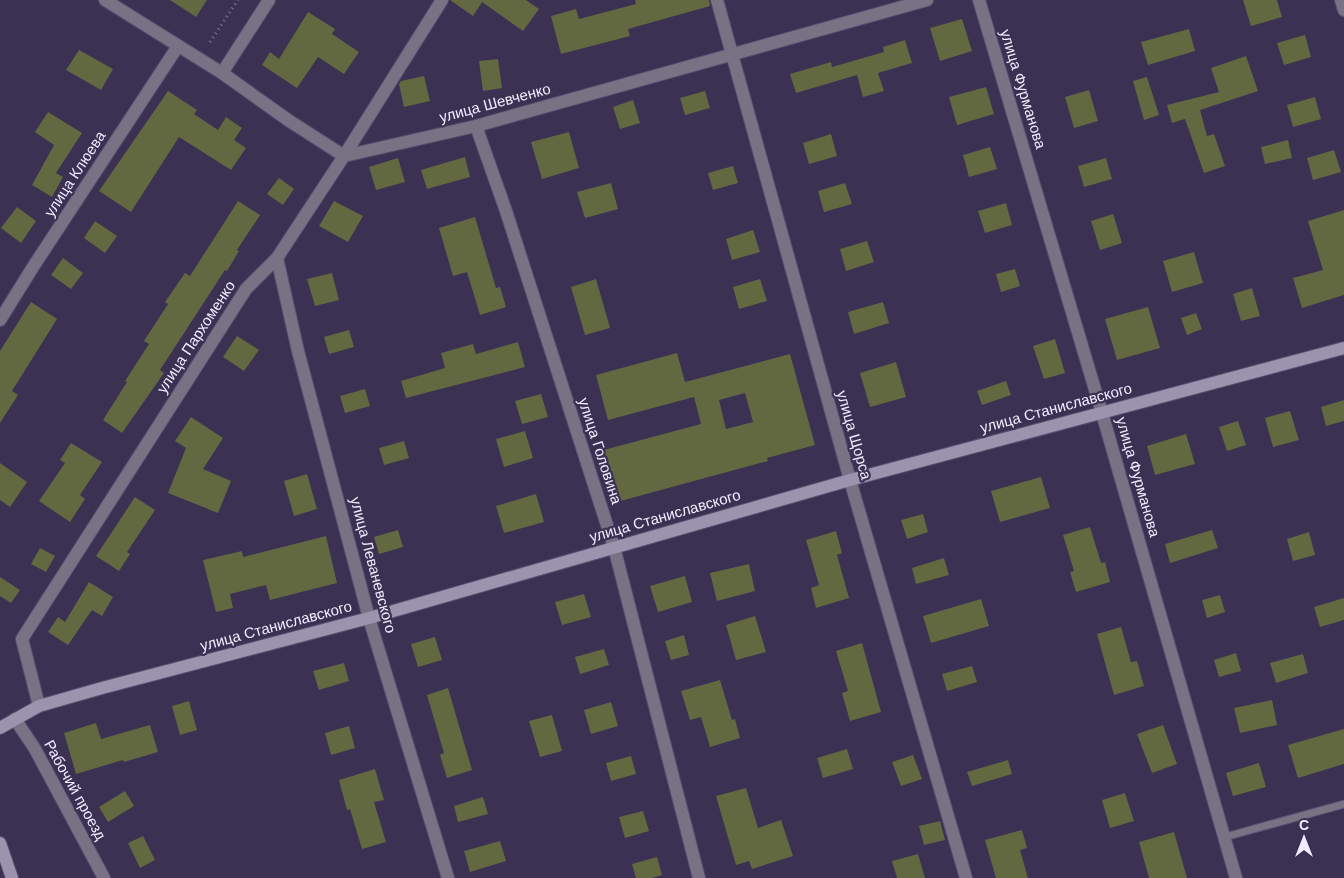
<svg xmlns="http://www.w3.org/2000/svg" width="1344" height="878" viewBox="0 0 1344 878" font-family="Helvetica,sans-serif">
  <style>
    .building { fill: #626840; fill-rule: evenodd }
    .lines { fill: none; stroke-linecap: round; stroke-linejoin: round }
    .lane-casing { stroke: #574f6f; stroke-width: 9 }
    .street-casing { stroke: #574f6f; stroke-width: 14 }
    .secondary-casing { stroke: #574f6f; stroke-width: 14 }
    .path { stroke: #817a96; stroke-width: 3; stroke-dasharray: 1 4; stroke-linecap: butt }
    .lane { stroke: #777384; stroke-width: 7 }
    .street { stroke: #777384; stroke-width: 12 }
    .secondary { stroke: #9a94af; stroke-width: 12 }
    .labels { text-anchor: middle; stroke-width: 4.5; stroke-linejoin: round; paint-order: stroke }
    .street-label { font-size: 15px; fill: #f1edff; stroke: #3a3153 }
  </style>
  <rect width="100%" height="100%" fill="#3a3153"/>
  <g class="building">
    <polygon points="170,0 207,0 196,17"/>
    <polygon points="450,0 526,0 539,9 523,31 482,2 473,16"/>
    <polygon points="635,0 709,0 710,6 628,29 630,36 561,54 551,16 576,9 579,19 636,4"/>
    <polygon points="1243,0 1277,0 1282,17 1251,26"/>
    <polygon points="308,12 335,29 332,34 359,52 344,74 318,57 297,88 262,65 270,52 279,59"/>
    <polygon points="962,19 972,51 940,61 930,28"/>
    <polygon points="1189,29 1195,51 1148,65 1141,42"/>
    <polygon points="1305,35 1311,57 1284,65 1277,43"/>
    <polygon points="905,40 912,63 878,73 884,91 863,97 857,75 796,93 790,74 831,62 832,67 884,52 883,47"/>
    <polygon points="79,50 113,69 101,90 66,70"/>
    <polygon points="1246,56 1258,91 1200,110 1207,136 1214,134 1225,166 1204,173 1185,119 1172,123 1167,105 1219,92 1211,68"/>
    <polygon points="498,59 502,88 483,91 479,61"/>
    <polygon points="424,76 430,101 404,107 399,84 401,81"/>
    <polygon points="1147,77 1159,115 1144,120 1133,81"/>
    <polygon points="986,87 994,114 957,125 949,97"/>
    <polygon points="1089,90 1098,121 1074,128 1065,97"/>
    <polygon points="168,91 197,110 194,114 218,130 226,117 242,128 234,140 246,148 231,170 179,137 131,212 99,191"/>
    <polygon points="705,91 710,108 685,115 680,98"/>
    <polygon points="1315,97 1321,119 1293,127 1287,105"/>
    <polygon points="633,100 640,123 620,129 613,107"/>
    <polygon points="48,112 82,133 56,173 63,177 52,197 32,185 54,145 35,132"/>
    <polygon points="569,132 579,168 542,179 531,142"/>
    <polygon points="831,134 837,156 809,164 803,143"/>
    <polygon points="1288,140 1292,158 1265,164 1261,147"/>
    <polygon points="990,147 997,169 969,177 963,155"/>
    <polygon points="1334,150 1341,172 1313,180 1307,158"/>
    <polygon points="465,157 470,177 427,189 421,170"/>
    <polygon points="398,158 405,182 376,190 369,167"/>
    <polygon points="1106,158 1112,179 1084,187 1078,166"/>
    <polygon points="733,166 738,183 713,190 708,173"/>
    <polygon points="279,178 294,189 283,205 267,194"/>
    <polygon points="611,183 618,209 585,218 577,192"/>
    <polygon points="845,183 852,204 824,212 818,191"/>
    <polygon points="238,201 260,215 237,250 239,251 227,271 225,270 160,370 164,373 122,433 103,420 127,382 125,381 149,344 144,341 168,304 165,302 185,273 190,276"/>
    <polygon points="334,201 363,216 348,242 319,226"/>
    <polygon points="1006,203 1012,225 985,233 978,211"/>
    <polygon points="17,207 36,221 21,243 1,228"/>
    <polygon points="1344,210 1344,295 1302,308 1293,278 1323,270 1308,221"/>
    <polygon points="1113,214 1122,243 1100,250 1091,221"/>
    <polygon points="475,217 496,288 500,287 506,307 480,315 467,272 453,276 439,228"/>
    <polygon points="95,221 117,236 105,253 84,238"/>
    <polygon points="753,230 760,252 732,260 726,239"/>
    <polygon points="867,241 874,262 846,271 840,249"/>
    <polygon points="1194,252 1203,283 1172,292 1163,261"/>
    <polygon points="63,258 83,273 71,289 51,275"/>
    <polygon points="1015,269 1020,286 1001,292 996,274"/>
    <polygon points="332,273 339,300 315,306 307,279"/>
    <polygon points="596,279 610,328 585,335 571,287"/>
    <polygon points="760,279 767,301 739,309 733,287"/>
    <polygon points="1252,288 1260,316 1241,321 1233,294"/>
    <polygon points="31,302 57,319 12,391 18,395 0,423 0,351"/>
    <polygon points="883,302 889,323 854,334 848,312"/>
    <polygon points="1148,307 1160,348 1117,360 1105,319"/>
    <polygon points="1196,313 1202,329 1187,335 1181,318"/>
    <polygon points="349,330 354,347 329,354 324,337"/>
    <polygon points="237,336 259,350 244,371 223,357"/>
    <polygon points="1055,339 1065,373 1044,379 1033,346"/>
    <polygon points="518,342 525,367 406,398 401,381 445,368 441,353 473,344 476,354"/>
    <path d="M677,353L685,382L790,354L815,445L767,458L768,461L613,503L600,451L701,424L694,397L608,420L596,375ZM745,393L753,422L726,429L719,400Z"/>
    <polygon points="896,362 906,397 870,407 860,373"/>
    <polygon points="1006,381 1011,395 982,405 977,391"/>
    <polygon points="365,389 370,406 345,413 340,396"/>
    <polygon points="541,394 548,417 522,424 515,401"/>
    <polygon points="1344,400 1344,421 1326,426 1321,407"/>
    <polygon points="1290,411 1299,440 1273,447 1265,418"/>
    <polygon points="191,417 223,438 203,469 231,481 218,513 168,493 186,448 175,441"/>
    <polygon points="1238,421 1246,445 1227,451 1219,427"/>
    <polygon points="525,431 533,458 504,467 496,439"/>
    <polygon points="1186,434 1195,464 1155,475 1147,446"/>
    <polygon points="404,441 409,458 384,465 379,448"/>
    <polygon points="71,443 102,462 80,495 85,499 70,522 39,501 65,463 60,460"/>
    <polygon points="0,463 27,482 10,507 0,500"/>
    <polygon points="307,474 317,509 294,516 284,481"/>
    <polygon points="1041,477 1050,508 1000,522 991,491"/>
    <polygon points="536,494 544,522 504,533 496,506"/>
    <polygon points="135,497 155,510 127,552 130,554 119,571 96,556"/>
    <polygon points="923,514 928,532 907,539 901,520"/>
    <polygon points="1090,527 1101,563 1105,562 1110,582 1076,592 1070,572 1074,571 1063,535"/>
    <polygon points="398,530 403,547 379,554 374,537"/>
    <polygon points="1212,530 1218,548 1170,563 1165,544"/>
    <polygon points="836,531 842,553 837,555 849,598 816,608 811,588 819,585 806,540"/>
    <polygon points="1309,532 1315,555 1293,561 1287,539"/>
    <polygon points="326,536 337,583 270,600 266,585 230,594 233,608 216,612 203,560 242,551 243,557"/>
    <polygon points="40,548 55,556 46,572 31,564"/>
    <polygon points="944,558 949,575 916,584 912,568"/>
    <polygon points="749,564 755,591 717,601 710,573"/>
    <polygon points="685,576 692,602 658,612 650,586"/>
    <polygon points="0,577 20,590 11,603 0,596"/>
    <polygon points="89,582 113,597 102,616 92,610 68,645 48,632 58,617 65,622"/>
    <polygon points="584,594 591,617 562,625 555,602"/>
    <polygon points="1220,595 1225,612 1207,618 1202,600"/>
    <polygon points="1344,598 1344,620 1320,627 1314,607"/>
    <polygon points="981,599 989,626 931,643 923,616"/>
    <polygon points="755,616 766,652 736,660 726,625"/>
    <polygon points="1121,627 1131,662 1137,661 1144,686 1114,695 1097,634"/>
    <polygon points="684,635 689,655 671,660 665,641"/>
    <polygon points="435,637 442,660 418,667 411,644"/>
    <polygon points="862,643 881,712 850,721 842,693 848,691 836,651"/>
    <polygon points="604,649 609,665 580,674 575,657"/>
    <polygon points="1236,653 1241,671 1219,677 1214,660"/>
    <polygon points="1303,654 1308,673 1276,683 1270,663"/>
    <polygon points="344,663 349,681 319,690 313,671"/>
    <polygon points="972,666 977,682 947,691 942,674"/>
    <polygon points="720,680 732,720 735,719 740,738 710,747 701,717 690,720 681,691"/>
    <polygon points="448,688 472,770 447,778 440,755 444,753 427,695"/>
    <polygon points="1272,700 1277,725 1240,733 1234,708"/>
    <polygon points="189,701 197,730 180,735 172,706"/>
    <polygon points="611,702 618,726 591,734 584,710"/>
    <polygon points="552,715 562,751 540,757 529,721"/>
    <polygon points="96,723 101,739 150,725 158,752 124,762 123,760 76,774 64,733"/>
    <polygon points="1163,725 1177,764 1152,773 1137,734"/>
    <polygon points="349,726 355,748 331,755 325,733"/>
    <polygon points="1344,729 1344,764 1298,778 1288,745"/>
    <polygon points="847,749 853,769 823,778 817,758"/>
    <polygon points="913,755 922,779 901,786 892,762"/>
    <polygon points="631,756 636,774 611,781 606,763"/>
    <polygon points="1008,760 1012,774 972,786 967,772"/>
    <polygon points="1259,763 1266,787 1233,796 1226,773"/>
    <polygon points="375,769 384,800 374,802 386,842 362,849 350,809 347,810 339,780"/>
    <polygon points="746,788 758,828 781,820 793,856 752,869 749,861 736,865 716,796"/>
    <polygon points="125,791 134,806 108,822 99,807"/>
    <polygon points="1125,793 1134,821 1110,828 1102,800"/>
    <polygon points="483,797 488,814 458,822 454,806"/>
    <polygon points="643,811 649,831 625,838 619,817"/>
    <polygon points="940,821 945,840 924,845 919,826"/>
    <polygon points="1022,830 1027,848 1020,850 1028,878 996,878 985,840"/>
    <polygon points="1174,832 1187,878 1149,878 1139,842"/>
    <polygon points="143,836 155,860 140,868 128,843"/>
    <polygon points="500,841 506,861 470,872 464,851"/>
    <polygon points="918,854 925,878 897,878 892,861"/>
    <polygon points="657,857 662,875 652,878 636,878 632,864"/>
  </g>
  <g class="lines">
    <defs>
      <polyline id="lane" points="1225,837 1344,804"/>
      <g id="street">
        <polyline points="105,0 222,73 288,120 344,156 476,126 927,0"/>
        <polyline points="717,0 850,480 966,878"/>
        <polyline points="979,0 1102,413 1236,878"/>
        <polyline points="1341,0 1344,10"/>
        <polyline points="222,73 269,0"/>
        <polyline points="476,126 506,211 614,547 699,878"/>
        <polyline points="277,258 298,351 369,618 448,878"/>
        <polyline points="0,320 33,267 178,46"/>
        <polyline points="39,706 22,639 246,289 277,258 344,156 442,0"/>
        <polyline points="15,719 35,749 104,878"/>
      </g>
      <g id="secondary">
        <polyline points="0,728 39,706 102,688 369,618 850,480 1344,348"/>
        <polyline points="0,843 12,878"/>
      </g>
    </defs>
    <use href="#lane" class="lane-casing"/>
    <use href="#street" class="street-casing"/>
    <use href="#secondary" class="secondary-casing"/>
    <polyline class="path" points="210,42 238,0"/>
    <use href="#lane" class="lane"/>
    <use href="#street" class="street"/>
    <use href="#secondary" class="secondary"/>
  </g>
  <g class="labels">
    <g class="street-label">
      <text transform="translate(1023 89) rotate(73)" y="5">улица Фурманова</text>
      <text transform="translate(495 103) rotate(-15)" y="5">улица Шевченко</text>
      <text transform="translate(75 174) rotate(-57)" y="5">улица Клюева</text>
      <text transform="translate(196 337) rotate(-57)" y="5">улица Пархоменко</text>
      <text transform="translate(1056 408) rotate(-15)" y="5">улица Станиславского</text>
      <text transform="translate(854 435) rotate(74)" y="5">улица Щорса</text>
      <text transform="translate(600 451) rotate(72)" y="5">улица Головина</text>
      <text transform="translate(1138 477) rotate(74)" y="5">улица Фурманова</text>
      <text transform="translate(665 516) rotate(-16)" y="5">улица Станиславского</text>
      <text transform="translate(373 565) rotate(75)" y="5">улица Леваневского</text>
      <text transform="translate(276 626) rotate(-15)" y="5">улица Станиславского</text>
      <text transform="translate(75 790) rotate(61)" y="5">Рабочий проезд</text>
    </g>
  </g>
  <g transform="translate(1304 838)" stroke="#3a3153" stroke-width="4" paint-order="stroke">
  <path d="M0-4L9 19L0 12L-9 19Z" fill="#f1edff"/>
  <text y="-8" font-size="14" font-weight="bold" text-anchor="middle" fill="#f1edff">С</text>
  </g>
</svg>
